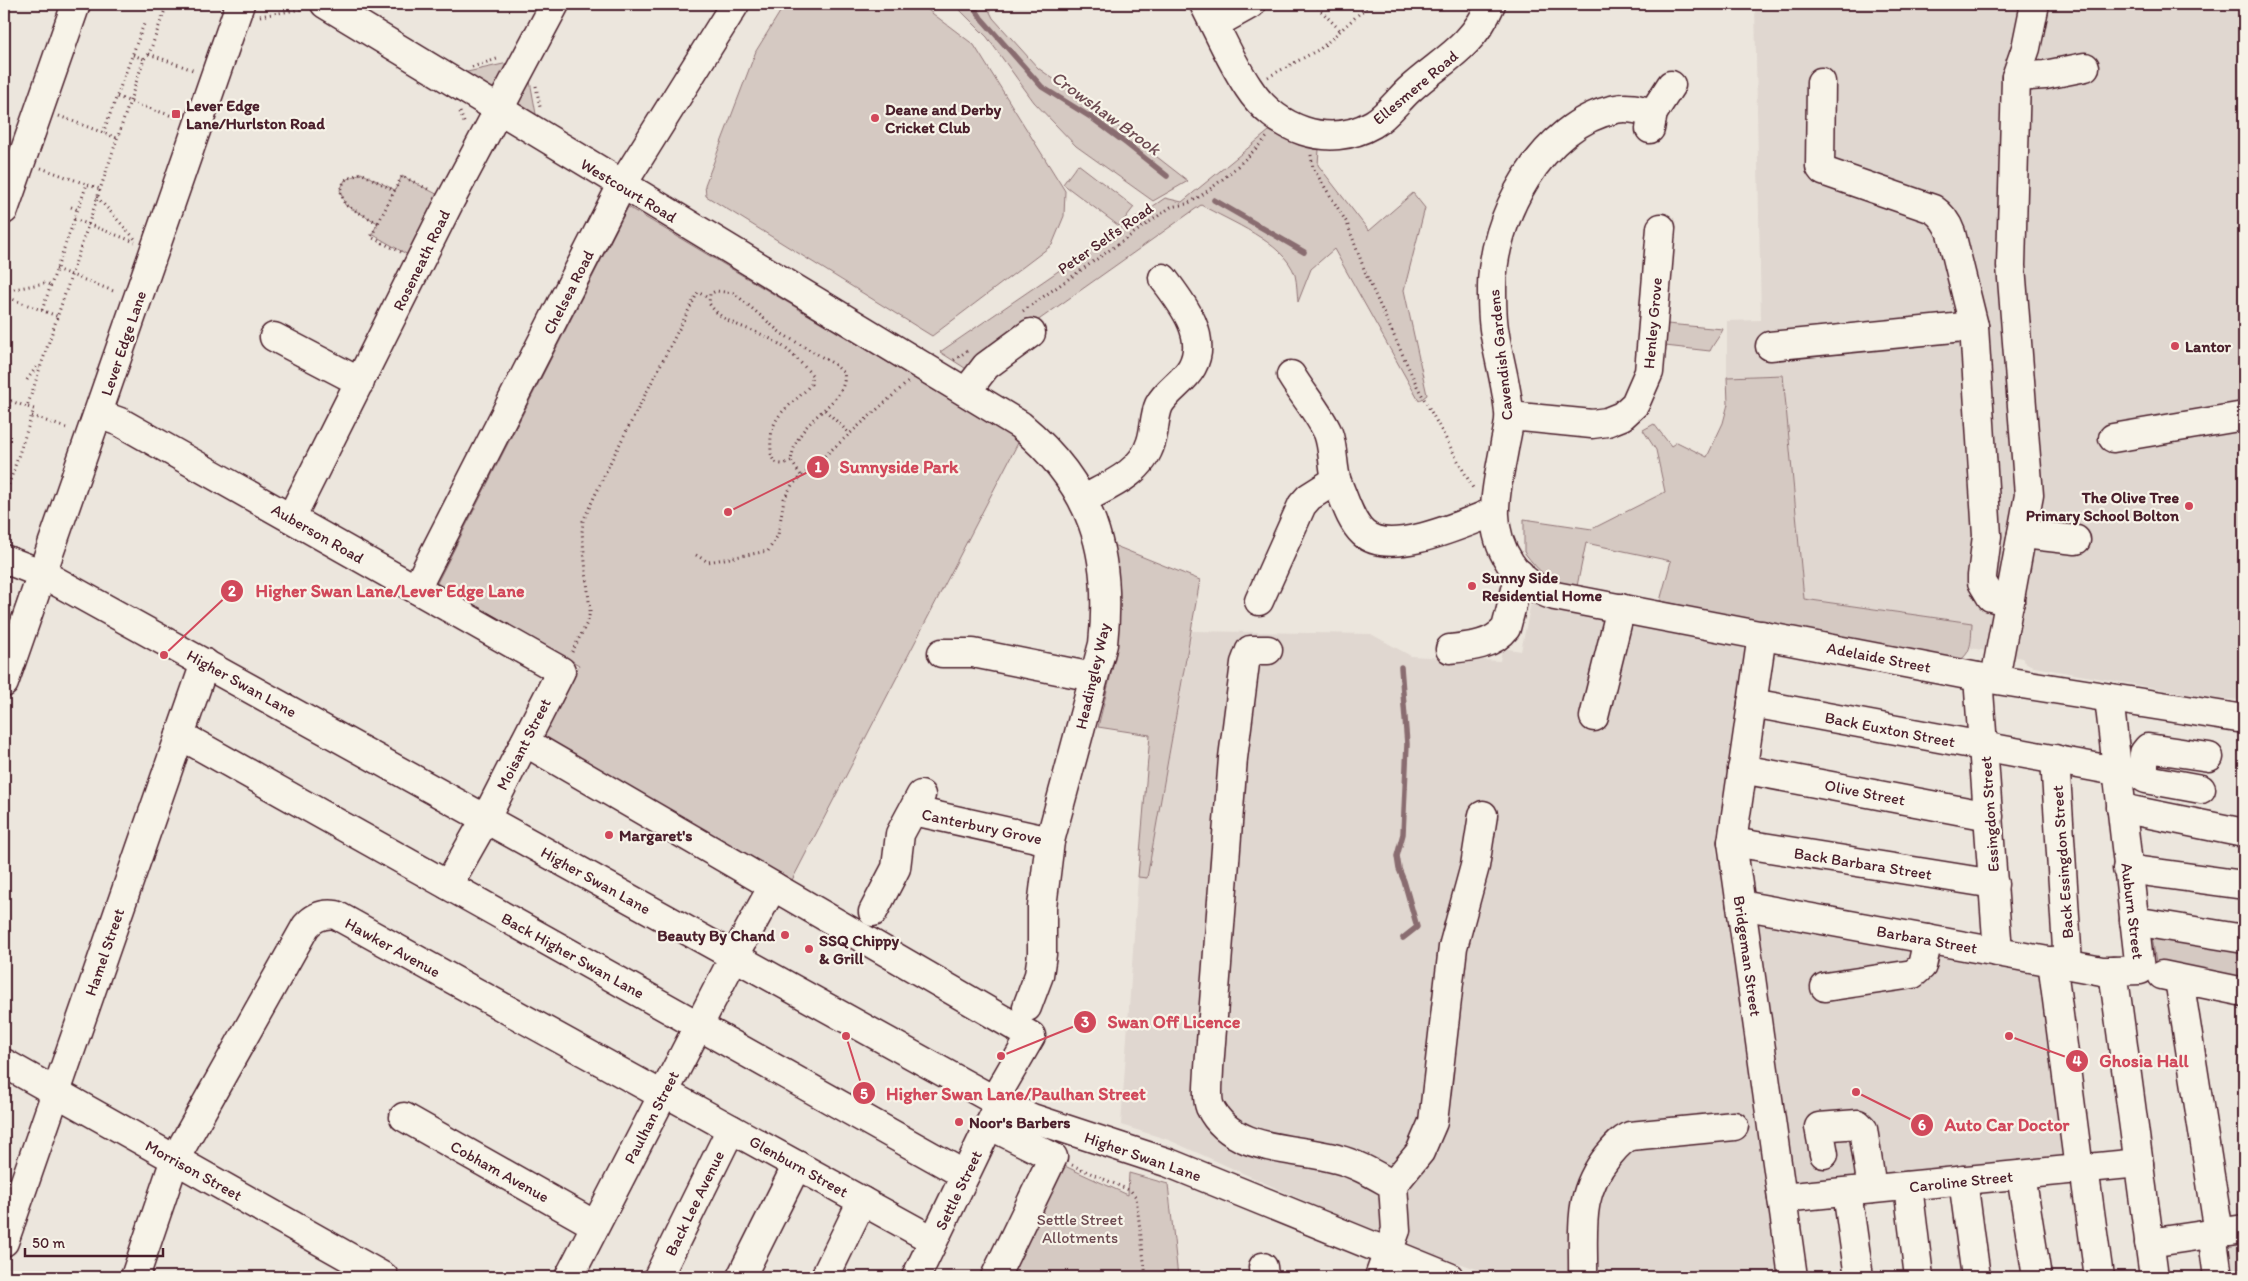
<svg xmlns="http://www.w3.org/2000/svg" width="2248" height="1281" viewBox="0 0 2248 1281" font-family="Itim,sans-serif">
  <style>
    .built { fill: #e0d7d0 }
    .green { fill: #d5c9c2; stroke: #907476 }
    .lines { fill: none; stroke-linecap: round; stroke-linejoin: round }
    .stream { stroke: #896c6f; stroke-width: 5.5 }
    .minor-casing { stroke: #4a1f2b; stroke-width: 31 }
    .path { stroke: #4a1f2b; stroke-width: 3; stroke-dasharray: 1 4; stroke-linecap: butt }
    .minor { stroke: #f7f3e8; stroke-width: 28 }
    .poi-dot { fill: #d1495b; stroke: #f7f3e8; stroke-width: 2 }
    .labels { text-anchor: middle; stroke-width: 4.5; stroke-linejoin: round; paint-order: stroke }
    .street-label { font-size: 16px; fill: #4a1f2b; stroke: #f7f3e8 }
    .poi-label { font-size: 16px; font-weight: bold; fill: #4a1f2b; stroke: #f7f3e8; text-anchor: start }
    .park-label { font-size: 16px; fill: #6d4a51; stroke: #f7f3e8 }
    .water-label { font-size: 18px; font-style: italic; fill: #6f4c53; stroke: #f7f3e8 }
    .leader { fill: none; stroke: #d1495b; stroke-width: 2 }
    .callout-dot { fill: #d1495b; stroke: #f7f3e8; stroke-width: 2 }
    .mark-label { font-size: 15px; text-anchor: middle; font-weight: bold; fill: #fff }
    .callout-label { font-size: 18px; text-anchor: middle; font-weight: bold; fill: #d1495b; stroke: #f7f3e8; stroke-width: 4.5; stroke-linejoin: round; paint-order: stroke }
  </style>
  <rect width="100%" height="100%" fill="#ece6dd"/>
  <filter id="ink" filterUnits="userSpaceOnUse"><feTurbulence type="fractalNoise" baseFrequency=".02" numOctaves="2"/><feDisplacementMap in="SourceGraphic" scale="10" xChannelSelector="R" yChannelSelector="G"/><feConvolveMatrix kernelMatrix="1 2 1 2 8 2 1 2 1" color-interpolation-filters="sRGB"/></filter>
  <g filter="url(#ink)">
    <g class="built">
      <polygon points="1755,4 2244,4 2244,700 2218,699 2034,667 2025,662 2022,658 1971,648 1971,623 1804,599 1783,375 1727,377 1727,321 1761,320"/>
      <polygon points="1531,603 1748,649 1716,850 1732,918 2046,975 2074,1158 1770,1196 1782,1277 1501,1277 1398,1243 1169,1140 1121,1125 1138,877 1147,877 1192,631 1371,634 1411,656 1500,661 1502,648 1521,651"/>
      <polygon points="2244,1241 2244,1277 2222,1277 2218,1244"/>
    </g>
    <g class="green">
      <polygon points="785,4 920,4 974,45 1065,191 1064,216 1052,245 932,336 706,196 705,185 756,51"/>
      <polygon points="954,4 986,4 993,18 1038,68 1089,104 1188,181 1153,201 1076,146 1034,102 987,37"/>
      <polygon points="526,59 540,136 449,76"/>
      <path d="M1269,131L1293,142L1319,149L1318,165L1369,231L1413,193L1425,208L1404,290L1427,395L1419,401L1334,249L1311,269L1298,302C1297,293 1297,283 1295,275C1284,242 1229,221 1201,205L968,370L940,352L1165,198L1182,202Z"/>
      <polygon points="1078,164 1134,207 1119,226 1063,184"/>
      <polygon points="361,173 395,190 402,176 450,201 420,262 372,234 378,223 345,205 340,190 345,180"/>
      <polygon points="628,207 1019,441 789,886 540,744 579,665 437,583"/>
      <path d="M1667,324L1723,329C1722,333 1713,344 1710,351L1665,346Z"/>
      <path d="M1783,375L1804,599L1972,623C1971,639 1973,655 1956,662L1660,601L1671,561L1586,543L1577,586C1549,582 1541,574 1524,552V519L1592,529L1665,492L1656,450L1643,430L1654,424L1671,446L1677,442L1707,457L1723,423L1728,404L1727,377Z"/>
      <polygon points="1113,545 1200,580 1147,878 1138,877 1150,735 1098,727 1116,654 1119,603"/>
      <polygon points="2152,936 2244,953 2244,984 2156,963"/>
      <polygon points="1056,1162 1128,1195 1129,1173 1168,1184 1178,1277 1001,1277"/>
    </g>
    <g class="lines">
      <g class="stream">
        <polyline points="972,4 981,18 1042,87 1092,118 1127,144 1167,176"/>
        <polyline points="1214,200 1304,252"/>
        <polyline points="1401,667 1407,744 1403,834 1397,856 1399,869 1404,881 1417,927 1403,938"/>
      </g>
      <defs>
        <g id="minor">
          <path d="M325,4L1020,425C1092,485 1113,552 1103,644L1050,841L1042,907V954L1039,975L1027,1007"/>
          <path d="M1204,4C1218,31 1231,62 1248,87C1275,129 1328,150 1373,124C1387,116 1397,101 1409,90C1442,60 1472,48 1491,4"/>
          <polyline points="1215,24 1251,4"/>
          <polyline points="2016,77 2045,75 2085,67"/>
          <path d="M1821,82L1820,167L1823,171L1933,209C1942,215 1947,222 1951,233L1974,326"/>
          <path d="M1653,113C1641,110 1628,106 1616,109C1542,123 1491,220 1492,290C1492,304 1492,320 1495,335C1499,361 1507,386 1509,413C1510,422 1507,433 1505,443C1498,486 1484,523 1510,563C1521,579 1537,591 1555,596L1978,677L2244,719"/>
          <polyline points="1650,129 1653,113 1671,85"/>
          <polyline points="4,210 76,4"/>
          <polyline points="274,337 360,382"/>
          <polyline points="1770,346 1974,326 1987,536 1982,576 1982,582 1991,597 2010,602"/>
          <path d="M1291,375C1303,395 1319,413 1328,433C1334,449 1332,467 1337,482C1344,498 1350,521 1363,533C1390,558 1464,523 1494,512"/>
          <polyline points="966,392 986,366 1031,333"/>
          <polyline points="98,414 120,422 561,671 486,818 448,885"/>
          <polyline points="1510,416 1592,424 1607,422 1622,416 1635,404 1649,372 1661,228"/>
          <polyline points="2113,438 2244,416"/>
          <path d="M1084,499C1110,485 1142,473 1151,442C1155,430 1154,416 1159,405C1167,390 1184,382 1192,367C1209,336 1181,302 1163,278"/>
          <polyline points="291,518 450,201 555,4"/>
          <polyline points="2022,534 2076,540"/>
          <polyline points="4,559 43,574 999,1103 1032,1118 1169,1163 1449,1277"/>
          <polyline points="416,589 622,185 735,4"/>
          <polyline points="1259,601 1302,505 1309,497 1336,480"/>
          <polyline points="1762,635 1732,842 1793,1277"/>
          <path d="M1450,649C1470,647 1493,645 1506,628L1520,574"/>
          <path d="M1268,650H1250L1245,663L1233,758L1209,1068C1209,1079 1206,1097 1210,1107C1232,1153 1295,1147 1337,1159C1357,1164 1375,1175 1393,1185L1396,1230L1379,1277"/>
          <polyline points="942,653 973,653 1093,677"/>
          <polyline points="1978,677 1998,952"/>
          <polyline points="1995,679 2029,495 2011,266 2016,77 2026,48 2035,4"/>
          <polyline points="4,683 240,4"/>
          <polyline points="2109,698 2140,970 2113,971 2154,1277"/>
          <polyline points="1752,703 2116,771"/>
          <polyline points="1594,717 1621,608"/>
          <polyline points="180,735 965,1175"/>
          <polyline points="525,742 1031,1036 994,1100"/>
          <polyline points="2055,759 2068,964"/>
          <polyline points="1742,769 1989,816"/>
          <polyline points="2201,789 2146,779 2144,778 2144,753 2148,748 2209,757"/>
          <polyline points="2121,808 2244,833"/>
          <polyline points="914,811 1050,841"/>
          <polyline points="1732,842 1994,884"/>
          <polyline points="2127,869 2244,885"/>
          <polyline points="1741,905 2102,971 2113,971"/>
          <polyline points="873,912 896,868 900,834 921,795"/>
          <polyline points="2134,921 2244,939"/>
          <polyline points="2052,961 2079,1169"/>
          <polyline points="2162,975 2244,992"/>
          <polyline points="2179,979 2219,1233"/>
          <polyline points="1825,987 1913,974 1922,966 1928,939"/>
          <polyline points="4,1063 384,1277"/>
          <polyline points="664,1092 933,1240"/>
          <polyline points="404,1117 595,1225"/>
          <polyline points="989,1125 1053,1157 995,1277"/>
          <polyline points="1824,1154 1819,1127 1858,1124 1863,1129 1872,1189"/>
          <polyline points="2084,1168 2099,1277"/>
          <polyline points="2021,1175 2037,1277"/>
          <polyline points="1963,1180 1976,1277"/>
          <polyline points="1393,1185 1420,1152 1433,1122 1453,947 1475,866 1483,815"/>
          <polyline points="1908,1186 1919,1277"/>
          <polyline points="1847,1192 1859,1277"/>
          <polyline points="1782,1198 2139,1163"/>
          <polyline points="2212,1233 2218,1277"/>
          <polyline points="4,1242 205,663"/>
          <polyline points="2149,1243 2244,1229"/>
          <polyline points="1263,1267 1264,1277"/>
          <path d="M135,1277L175,1159L306,926C314,917 324,913 336,915L662,1095"/>
          <polyline points="569,1277 734,957 773,886"/>
          <polyline points="658,1277 731,1129"/>
          <polyline points="741,1277 797,1165"/>
          <polyline points="825,1277 862,1201"/>
          <polyline points="916,1277 997,1109"/>
          <path d="M1583,1277C1584,1230 1576,1196 1608,1156C1615,1148 1620,1141 1630,1136L1734,1126"/>
        </g>
      </defs>
      <use href="#minor" class="minor-casing"/>
      <g class="path">
        <polyline points="1314,4 1341,31"/>
        <polyline points="260,16 303,9"/>
        <polyline points="149,54 193,70"/>
        <polyline points="133,55 144,59"/>
        <polyline points="472,67 500,58"/>
        <polyline points="1268,77 1320,49 1370,4"/>
        <polyline points="536,86 540,107"/>
        <polyline points="117,97 178,118"/>
        <polyline points="460,112 465,125"/>
        <polyline points="59,116 117,138"/>
        <polyline points="103,133 144,24"/>
        <polyline points="1311,155 1313,168 1347,223 1367,277 1417,386 1474,490"/>
        <polyline points="41,168 100,189"/>
        <polyline points="97,197 135,239"/>
        <polyline points="71,207 78,210"/>
        <polyline points="74,219 135,242"/>
        <polyline points="378,223 345,205 340,190 345,180 361,173 395,191"/>
        <polyline points="401,252 371,237 402,176 430,190"/>
        <polyline points="56,269 116,292"/>
        <polyline points="4,291 45,283 50,285"/>
        <polyline points="4,296 57,316"/>
        <polyline points="42,310 87,184"/>
        <path d="M1023,311L1171,207C1175,206 1181,205 1186,204C1208,195 1251,155 1267,137"/>
        <polyline points="954,360 967,351"/>
        <polyline points="27,380 37,366 40,367"/>
        <polyline points="825,410 850,434"/>
        <polyline points="32,416 69,429"/>
        <polyline points="4,420 11,401 27,407"/>
        <path d="M791,461L783,464C775,464 771,459 771,451C768,411 791,409 811,384L812,375C800,362 789,349 774,341C752,327 723,326 709,303L710,294L716,291L734,293L782,334L834,364L844,373C848,394 822,409 810,423C800,433 793,446 791,461L802,477"/>
        <polyline points="4,499 34,409 27,407 144,59 149,54 167,4"/>
        <polyline points="696,555 708,562 768,551 778,535 784,499 792,485 908,382"/>
        <polyline points="572,652 588,621 590,611 582,532 583,521 610,463 698,292 708,298"/>
        <polyline points="1072,1165 1131,1191 1136,1197 1146,1277"/>
      </g>
      <use href="#minor" class="minor"/>
    </g>
  </g>
  <g class="poi-dot">
    <rect x="171" y="109" width="10" height="10" rx="2.5"/>
    <circle cx="875" cy="118" r="5"/>
    <circle cx="2175" cy="346" r="5"/>
    <circle cx="2189" cy="506" r="5"/>
    <circle cx="1472" cy="586" r="5"/>
    <circle cx="609" cy="835" r="5"/>
    <circle cx="785" cy="935" r="5"/>
    <circle cx="809" cy="949" r="5"/>
    <circle cx="959" cy="1122" r="5"/>
  </g>
  <g class="labels">
    <g class="street-label">
      <text transform="translate(1415 87) rotate(-40)" y="6">Ellesmere Road</text>
      <text transform="translate(629 190) rotate(31)" y="6">Westcourt Road</text>
      <text transform="translate(1105 238) rotate(-35)" y="6">Peter Selfs Road</text>
      <text transform="translate(421 260) rotate(-64)" y="6">Roseneath Road</text>
      <text transform="translate(568 292) rotate(-63)" y="6">Chelsea Road</text>
      <text transform="translate(1652 323) rotate(-85)" y="6">Henley Grove</text>
      <text transform="translate(123 343) rotate(-71)" y="6">Lever Edge Lane</text>
      <text transform="translate(1500 355) rotate(-96)" y="6">Cavendish Gardens</text>
      <text transform="translate(318 533) rotate(30)" y="6">Auberson Road</text>
      <text transform="translate(1879 657) rotate(11)" y="6">Adelaide Street</text>
      <text transform="translate(1092 676) rotate(-77)" y="6">Headingley Way</text>
      <text transform="translate(242 683) rotate(29)" y="6">Higher Swan Lane</text>
      <text transform="translate(1890 729) rotate(11)" y="6">Back Euxton Street</text>
      <text transform="translate(523 744) rotate(-63)" y="6">Moisant Street</text>
      <text transform="translate(1865 792) rotate(11)" y="6">Olive Street</text>
      <text transform="translate(1989 814) rotate(-94)" y="6">Essingdon Street</text>
      <text transform="translate(982 826) rotate(12)" y="6">Canterbury Grove</text>
      <text transform="translate(2062 862) rotate(-94)" y="6">Back Essingdon Street</text>
      <text transform="translate(1863 863) rotate(9)" y="6">Back Barbara Street</text>
      <text transform="translate(596 880) rotate(29)" y="6">Higher Swan Lane</text>
      <text transform="translate(2133 911) rotate(83)" y="6">Auburn Street</text>
      <text transform="translate(1927 939) rotate(10)" y="6">Barbara Street</text>
      <text transform="translate(393 947) rotate(29)" y="6">Hawker Avenue</text>
      <text transform="translate(104 952) rotate(-71)" y="6">Hamel Street</text>
      <text transform="translate(573 955) rotate(29)" y="6">Back Higher Swan Lane</text>
      <text transform="translate(1748 956) rotate(82)" y="6">Bridgeman Street</text>
      <text transform="translate(651 1117) rotate(-63)" y="6">Paulhan Street</text>
      <text transform="translate(1143 1156) rotate(19)" y="6">Higher Swan Lane</text>
      <text transform="translate(799 1166) rotate(29)" y="6">Glenburn Street</text>
      <text transform="translate(194 1170) rotate(29)" y="6">Morrison Street</text>
      <text transform="translate(500 1171) rotate(29)" y="6">Cobham Avenue</text>
      <text transform="translate(1961 1181) rotate(-6)" y="6">Caroline Street</text>
      <text transform="translate(958 1190) rotate(-64)" y="6">Settle Street</text>
      <text transform="translate(694 1203) rotate(-64)" y="6">Back Lee Avenue</text>
    </g>
    <g class="poi-label">
      <text x="186" y="111">Lever Edge<tspan x="186" dy="18">Lane/Hurlston Road</tspan></text>
      <text x="885" y="115">Deane and Derby<tspan x="885" dy="18">Cricket Club</tspan></text>
      <text x="2185" y="352">Lantor</text>
      <text x="2179" y="503" text-anchor="end">The Olive Tree<tspan x="2179" dy="18">Primary School Bolton</tspan></text>
      <text x="1482" y="583">Sunny Side<tspan x="1482" dy="18">Residential Home</tspan></text>
      <text x="619" y="841">Margaret's</text>
      <text x="775" y="941" text-anchor="end">Beauty By Chand</text>
      <text x="819" y="946">SSQ Chippy<tspan x="819" dy="18">&amp; Grill</tspan></text>
      <text x="969" y="1128">Noor's Barbers</text>
    </g>
    <g class="park-label">
      <text x="1080" y="1225">Settle Street<tspan x="1080" dy="18">Allotments</tspan></text>
    </g>
    <g class="water-label">
      <text transform="translate(1106 113) rotate(36)" y="6">Crowshaw Brook</text>
    </g>
  </g>
  <path class="leader" d="M728 512L818 467M164 655L232 591M1001 1056L1085 1022M2009 1036L2077 1061M846 1036L864 1093M1856 1092L1922 1125"/>
  <g class="callout-dot">
    <circle cx="728" cy="512" r="5"/>
    <circle cx="164" cy="655" r="5"/>
    <circle cx="1001" cy="1056" r="5"/>
    <circle cx="2009" cy="1036" r="5"/>
    <circle cx="846" cy="1036" r="5"/>
    <circle cx="1856" cy="1092" r="5"/>
    <circle cx="818" cy="467" r="12"/>
    <circle cx="232" cy="591" r="12"/>
    <circle cx="1085" cy="1022" r="12"/>
    <circle cx="2077" cy="1061" r="12"/>
    <circle cx="864" cy="1093" r="12"/>
    <circle cx="1922" cy="1125" r="12"/>
  </g>
  <g class="mark-label">
    <text x="818" y="472">1</text>
    <text x="232" y="596">2</text>
    <text x="1085" y="1027">3</text>
    <text x="2077" y="1066">4</text>
    <text x="864" y="1099">5</text>
    <text x="1922" y="1130">6</text>
  </g>
  <g class="callout-label">
    <text x="899" y="473">Sunnyside Park</text>
    <text x="390" y="597">Higher Swan Lane/Lever Edge Lane</text>
    <text x="1174" y="1028">Swan Off Licence</text>
    <text x="2144" y="1067">Ghosia Hall</text>
    <text x="1016" y="1100">Higher Swan Lane/Paulhan Street</text>
    <text x="2007" y="1131">Auto Car Doctor</text>
  </g>
  <rect width="2248" height="1281" fill="none" stroke="#f7f3e8" stroke-width="20"/>
  <rect x="10" y="10" width="2228" height="1261" fill="none" stroke="#4a1f2b" stroke-width="2" filter="url(#ink)"/>
  <path d="M25 1248v8h138v-8" fill="none" stroke="#4a1f2b" stroke-width="2.5"/>
  <text x="32" y="1248" font-size="15" fill="#4a1f2b" stroke="#f7f3e8" stroke-width="4" paint-order="stroke">50 m</text>
</svg>
